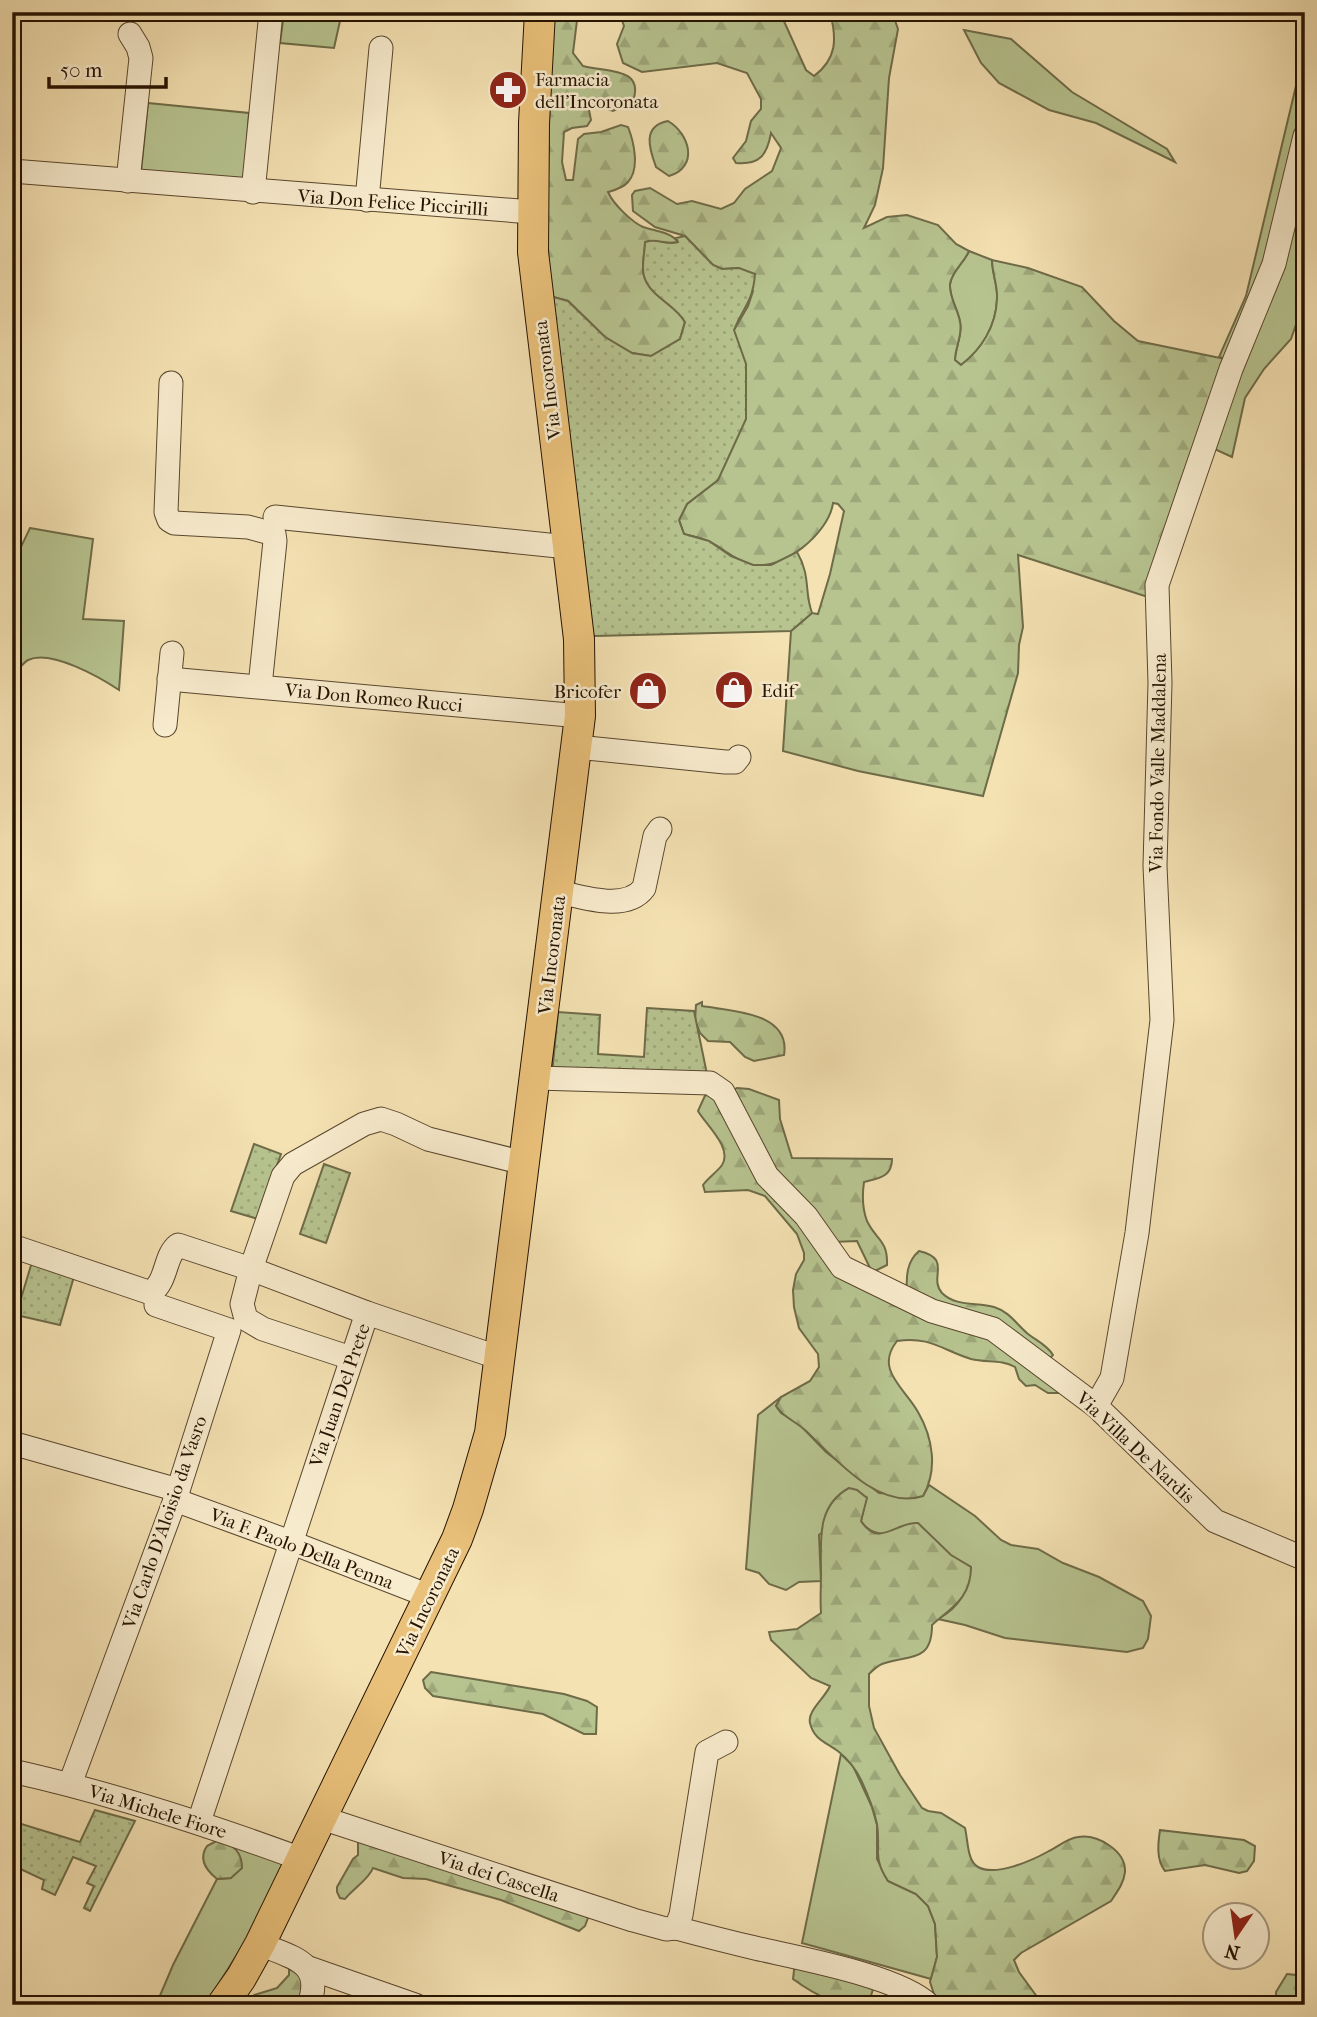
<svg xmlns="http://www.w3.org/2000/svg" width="1317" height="2017" viewBox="0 0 1317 2017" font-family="'IM FELL French Canon',serif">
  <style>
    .grass { fill: #b7c490; stroke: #6e6b48; stroke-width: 2 }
    .forest { fill: url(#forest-firs); stroke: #6e6b48; stroke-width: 2 }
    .garden { fill: url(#garden-dots); stroke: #6e6b48; stroke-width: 2 }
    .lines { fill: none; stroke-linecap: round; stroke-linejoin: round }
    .minor-casing { stroke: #59462d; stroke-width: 25 }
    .major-casing { stroke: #251200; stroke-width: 32 }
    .minor { stroke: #f8ecce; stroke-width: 23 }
    .major { stroke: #eac17a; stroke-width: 30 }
    .labels { text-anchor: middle; stroke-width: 5; stroke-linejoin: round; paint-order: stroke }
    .poi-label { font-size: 19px; fill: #251200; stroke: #f8ecce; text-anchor: start }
    .street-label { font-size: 19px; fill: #251200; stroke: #f8ecce }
  </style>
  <defs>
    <pattern id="forest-firs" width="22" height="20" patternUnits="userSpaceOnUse" patternTransform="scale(1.75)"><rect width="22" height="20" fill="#b7c490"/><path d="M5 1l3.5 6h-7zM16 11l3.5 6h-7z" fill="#9da77a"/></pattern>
    <pattern id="garden-dots" width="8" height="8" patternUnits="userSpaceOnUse" patternTransform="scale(1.75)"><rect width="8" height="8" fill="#b7c490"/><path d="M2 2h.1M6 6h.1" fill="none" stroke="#9da77a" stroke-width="1.8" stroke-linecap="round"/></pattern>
  </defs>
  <rect width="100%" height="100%" fill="#f5e2b3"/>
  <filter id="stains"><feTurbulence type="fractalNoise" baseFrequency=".00286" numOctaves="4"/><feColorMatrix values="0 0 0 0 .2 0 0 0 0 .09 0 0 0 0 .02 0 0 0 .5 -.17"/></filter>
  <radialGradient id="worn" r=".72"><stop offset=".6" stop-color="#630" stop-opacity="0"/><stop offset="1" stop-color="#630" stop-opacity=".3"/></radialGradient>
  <g class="grass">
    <polygon points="284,12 342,12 334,48 280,43"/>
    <polygon points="964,30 1011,39 1072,92 1167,149 1175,162 1096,123 1049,110 999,83 981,63"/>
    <polygon points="1305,48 1305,123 1282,211 1230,360 1219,357 1246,296"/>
    <polygon points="148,103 249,113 244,180 141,172"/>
    <polygon points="1305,158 1305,298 1291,339 1264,369 1245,398 1232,457 1208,446"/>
    <path d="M969,251L992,260C992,273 998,286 997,299C996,326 982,349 961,365L955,360C955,347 963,335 960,322C958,309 949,298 950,284C952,271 964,263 969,251Z"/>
    <path d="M30,528L93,539L83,619L124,621L119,690C101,678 51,649 28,660C24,662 20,668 16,672H12V581L18,553Z"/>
    <path d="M781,1397L776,1406L781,1413L799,1424L826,1452L879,1493L923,1496L929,1485L975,1516L1001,1540L1011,1545L1038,1549L1063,1563L1099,1577L1143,1601L1151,1616L1148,1639L1143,1648L1127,1652L1005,1638L965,1625L938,1619C960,1607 968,1591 971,1567L900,1527C888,1538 870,1535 861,1521L866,1498L819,1535L821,1581L799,1582L786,1590L769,1584L759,1573L746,1569L758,1415Z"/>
    <polygon points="841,1754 853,1766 872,1807 877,1825 877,1859 888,1881 916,1894 928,1906 935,1924 937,1957 931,1979 802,1943"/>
    <polygon points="229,1843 289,1862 247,1939 205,2005 156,2005 173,1965 217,1879 231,1878"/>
  </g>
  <g class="forest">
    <path d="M551,12H578L573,53L583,66C606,72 645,67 633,101L613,111L582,101L589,110L591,120L587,126L572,128L564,132L562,162L566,180H573L578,139L584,134L601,132L621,125L628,127C634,142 640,169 628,182C623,188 615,190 608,192C613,204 632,222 643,227C655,231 671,232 678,242C667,245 658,240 645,242C645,252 641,266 644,276C650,297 675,304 685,322L680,339L651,356L632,353L605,337L568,301L546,295Z"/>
    <path d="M619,12H778L783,19L806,70L814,76C837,59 837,39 830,12H892L898,29L889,78L883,168L875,205L864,228L887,217L907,215L938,225L956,244L969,251C964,263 952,271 950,284C949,298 958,309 960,322C963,335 955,347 955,360L961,365C982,349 996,326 997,299C998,286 992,273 992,260L1028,268L1082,287L1114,321L1138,341L1230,360L1154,599L1018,555L1023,627L1019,645L1018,673L983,796L858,771L783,751L791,631L812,613L818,614L830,574L844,511L838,504L833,503C829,533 784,570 753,565C737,562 724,549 710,542C703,538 693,536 684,534L679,520L687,504L718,480L734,330L748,306L753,291L739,268L722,269L713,265L685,236L655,227L633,211L632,195L635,191L650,188L677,204L692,201L721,209L734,203L745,189L772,171L781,148L771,133C767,155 760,165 736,163L733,158L746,141L751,121L761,109V99L747,73L717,63L642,72L623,63L617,44L624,26Z"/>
    <path d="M668,121C690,134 699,167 669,176L656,167C649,148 642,126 668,121Z"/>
    <path d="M702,1002V1006C731,1011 791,1012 784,1055L754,1061L745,1057L730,1042L708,1041L700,1033L695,1021L696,1005Z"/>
    <path d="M737,1088L749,1089L779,1100L780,1119L792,1158L892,1159C892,1177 879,1178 864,1182C862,1196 862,1208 867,1221C876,1240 888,1240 887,1265L875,1271L870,1268L857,1241L833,1242L784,1190L726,1094Z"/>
    <path d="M708,1089L838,1266L991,1330L1067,1393H1048L1035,1385L1026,1386L1019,1379L1015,1367C1001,1359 987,1363 971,1359C942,1350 930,1336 897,1341C874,1370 905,1388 918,1412C933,1438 938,1470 923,1496C878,1511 834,1457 805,1430C795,1421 783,1417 776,1406L781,1397L810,1381L819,1367L818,1354L799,1328L794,1307L793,1290L796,1274L804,1260V1253L797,1234L765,1196L748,1190L705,1192L703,1185C708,1178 717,1172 722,1165C733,1148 706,1125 698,1111Z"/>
    <path d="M919,1251C953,1259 928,1277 942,1293C956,1307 977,1302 994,1307C1010,1312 1016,1324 1028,1334C1037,1341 1047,1345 1053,1355L1048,1361L907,1291C906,1276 907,1261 919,1251Z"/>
    <path d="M849,1488L857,1490L867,1498L861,1521C879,1549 897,1521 918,1523L951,1555L971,1567C971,1598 952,1607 932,1625C932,1664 908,1654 882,1664C877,1666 873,1670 869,1674V1706L874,1728L900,1775L922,1808L928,1811L941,1813L965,1828C968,1840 967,1861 978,1867C996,1877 1033,1860 1049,1851C1059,1846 1068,1838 1078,1837C1098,1834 1126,1851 1125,1872C1124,1883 1117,1892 1111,1901L1021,1953L1014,1960L1019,1972L1043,2005H946L935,1997L930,1982L937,1957L935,1924L928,1906L916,1894L888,1881C872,1857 881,1849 877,1824C874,1810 868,1795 862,1782C857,1771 849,1760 839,1752C826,1742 814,1740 810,1723C807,1711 825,1698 830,1686L811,1678L771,1640L769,1632L797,1629L821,1613C820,1600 821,1587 821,1573C821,1541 816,1506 849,1488Z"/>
    <polygon points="431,1672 564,1694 587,1701 597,1707 596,1734 584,1734 543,1714 433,1696 425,1688 423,1680"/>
    <path d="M1160,1830L1244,1840L1255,1846L1254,1861L1247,1871L1239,1873L1205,1865L1165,1871C1156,1860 1158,1843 1160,1830Z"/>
    <path d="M358,1837L589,1915L585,1926L579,1931L501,1900L426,1879L403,1878L373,1868C369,1879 353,1889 345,1899L340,1898L337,1892V1887L353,1859L358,1855Z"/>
    <path d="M220,1839C234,1846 242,1852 242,1868L231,1878L217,1879C207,1871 198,1859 207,1846Z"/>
    <path d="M795,1962L874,1986L869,2002C846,2013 812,1993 793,1979Z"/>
    <polygon points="289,1964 310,1975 305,2005 246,2005 254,1995 277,1988 289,1975"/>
    <polygon points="1287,1974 1305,1976 1305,2005 1276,2005 1276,1992"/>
  </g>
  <g class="garden">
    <path d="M685,236L713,265L722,269L739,268L755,274C753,302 743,307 734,330L746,364V419L718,480L687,504L679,520L684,534L709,541L731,556L753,565H771L797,552C811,576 804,591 812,613L791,631L595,636L583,631L546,295L568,301L605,337L632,353L651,356L680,339L685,322C675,304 650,297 644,276C641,266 645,252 645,242C656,237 666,246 678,242L676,238Z"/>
    <polygon points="647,1008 694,1011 708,1079 552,1074 558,1012 600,1015 598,1054 644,1057"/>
    <polygon points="254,1144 281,1154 258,1219 231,1211"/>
    <polygon points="324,1164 350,1173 326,1243 300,1234"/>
    <polygon points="32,1262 75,1273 60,1325 16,1315"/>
    <polygon points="95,1810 135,1821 90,1911 84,1908 94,1886 87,1883 96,1866 73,1857 55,1895 42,1889 44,1880 12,1865 12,1821 80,1842"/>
  </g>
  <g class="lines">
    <defs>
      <g id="minor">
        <polyline points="12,171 532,212"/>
        <polyline points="128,181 141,58 138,47 130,34"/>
        <polyline points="253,192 271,12"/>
        <polyline points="367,200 381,48"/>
        <polyline points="171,383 166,512 169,520 174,523 248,527 274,534 275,541 260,686"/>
        <polyline points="275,517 568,547"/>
        <polyline points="169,679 580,716"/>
        <polyline points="165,725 172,653"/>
        <polyline points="577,747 725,762 735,762 739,757"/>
        <path d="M559,892C583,897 626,912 644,888L655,836L660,829"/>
        <polyline points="536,1078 710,1083 723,1092 767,1176 806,1216 842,1267 932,1311 993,1329 1096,1406 1215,1521 1305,1559"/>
        <path d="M12,1246L151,1293C168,1280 164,1256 178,1245L251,1269L367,1313L500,1358"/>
        <polyline points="351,1358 263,1329 246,1319 242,1304 251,1269 283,1176 293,1164 364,1124 381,1119 396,1124 428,1139 524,1163"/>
        <polyline points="1096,1406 1112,1378 1137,1233 1162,1020 1155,866 1160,683 1157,585 1231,369 1274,264 1305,136"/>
        <polyline points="12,1443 178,1490"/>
        <polyline points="175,1500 290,1542 429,1596"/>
        <path d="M12,1771C111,1793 206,1824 301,1859"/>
        <polyline points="70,1784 175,1500 229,1330 156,1305"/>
        <polyline points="322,1818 633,1920 666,1929 676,1928 681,1915 707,1752 726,1742"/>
        <polyline points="199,1822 367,1313"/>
        <path d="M676,1928C702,1935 729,1942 755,1948C798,1958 899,1976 929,2005"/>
        <path d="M260,1944C293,1958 324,1962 309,2005"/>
        <polyline points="309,1968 415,2005"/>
      </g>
      <polyline id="major" points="222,2005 241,1978 260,1944 457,1539 468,1509 490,1433 580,716 579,639 533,252 534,123 540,12"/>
    </defs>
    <use href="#minor" class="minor-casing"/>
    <use href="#major" class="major-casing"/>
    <use href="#minor" class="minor"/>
    <use href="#major" class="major"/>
  </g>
  <defs>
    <symbol id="pharmacy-disc" viewBox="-11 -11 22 22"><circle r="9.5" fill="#8f2418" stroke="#f8ecce"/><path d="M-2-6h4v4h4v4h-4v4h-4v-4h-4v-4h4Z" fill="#fff"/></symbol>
    <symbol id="shop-disc" viewBox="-11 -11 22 22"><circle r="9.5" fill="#8f2418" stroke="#f8ecce"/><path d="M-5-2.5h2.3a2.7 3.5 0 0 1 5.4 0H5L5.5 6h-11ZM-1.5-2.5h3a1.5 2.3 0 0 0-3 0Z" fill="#fff"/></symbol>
  </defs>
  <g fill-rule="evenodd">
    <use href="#pharmacy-disc" x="486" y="68" width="44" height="44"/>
    <use href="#shop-disc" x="712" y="668" width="44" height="44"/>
    <use href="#shop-disc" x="626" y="669" width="44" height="44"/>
  </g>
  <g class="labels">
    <g class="poi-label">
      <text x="535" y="86">Farmacia<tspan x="535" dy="22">dell'Incoronata</tspan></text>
      <text x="761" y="697">Edif</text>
      <text x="621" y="698" text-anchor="end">Bricofer</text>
    </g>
    <g class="street-label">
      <text transform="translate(393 202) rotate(4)" y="7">Via Don Felice Piccirilli</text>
      <text transform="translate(547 380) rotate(-97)" y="7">Via Incoronata</text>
      <text transform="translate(374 697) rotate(5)" y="7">Via Don Romeo Rucci</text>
      <text transform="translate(1157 763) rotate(-89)" y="7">Via Fondo Valle Maddalena</text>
      <text transform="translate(551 955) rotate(-83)" y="7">Via Incoronata</text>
      <text transform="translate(339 1395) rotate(-71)" y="7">Via Juan Del Prete</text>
      <text transform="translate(1136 1447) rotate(43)" y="7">Via Villa De Nardis</text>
      <text transform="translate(164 1522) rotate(-71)" y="7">Via Carlo D'Aloisio da Vasro</text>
      <text transform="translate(302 1548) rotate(21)" y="7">Via F. Paolo Della Penna</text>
      <text transform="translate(427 1602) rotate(-64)" y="7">Via Incoronata</text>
      <text transform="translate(158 1811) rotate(17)" y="7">Via Michele Fiore</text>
      <text transform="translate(499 1876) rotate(18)" y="7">Via dei Cascella</text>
    </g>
  </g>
  <rect width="1317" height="2017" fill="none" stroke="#f5e2b3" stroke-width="42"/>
  <rect x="14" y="14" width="1289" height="1989" fill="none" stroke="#251200" stroke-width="3.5"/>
  <rect x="21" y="21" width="1275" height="1975" fill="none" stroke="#251200" stroke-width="2"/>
  <g transform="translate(1236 1936) rotate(193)"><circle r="33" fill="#f8ecce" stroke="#a4957c" stroke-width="2"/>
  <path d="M0-5L12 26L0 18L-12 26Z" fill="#8f2418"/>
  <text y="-10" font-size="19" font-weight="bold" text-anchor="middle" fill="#251200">N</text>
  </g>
  <path d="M49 77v10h117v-10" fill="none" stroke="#251200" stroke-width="3.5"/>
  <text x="60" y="77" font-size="21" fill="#251200" stroke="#f8ecce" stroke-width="5" paint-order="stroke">50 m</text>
  <rect width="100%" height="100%" filter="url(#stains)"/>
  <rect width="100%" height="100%" fill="url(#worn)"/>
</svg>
